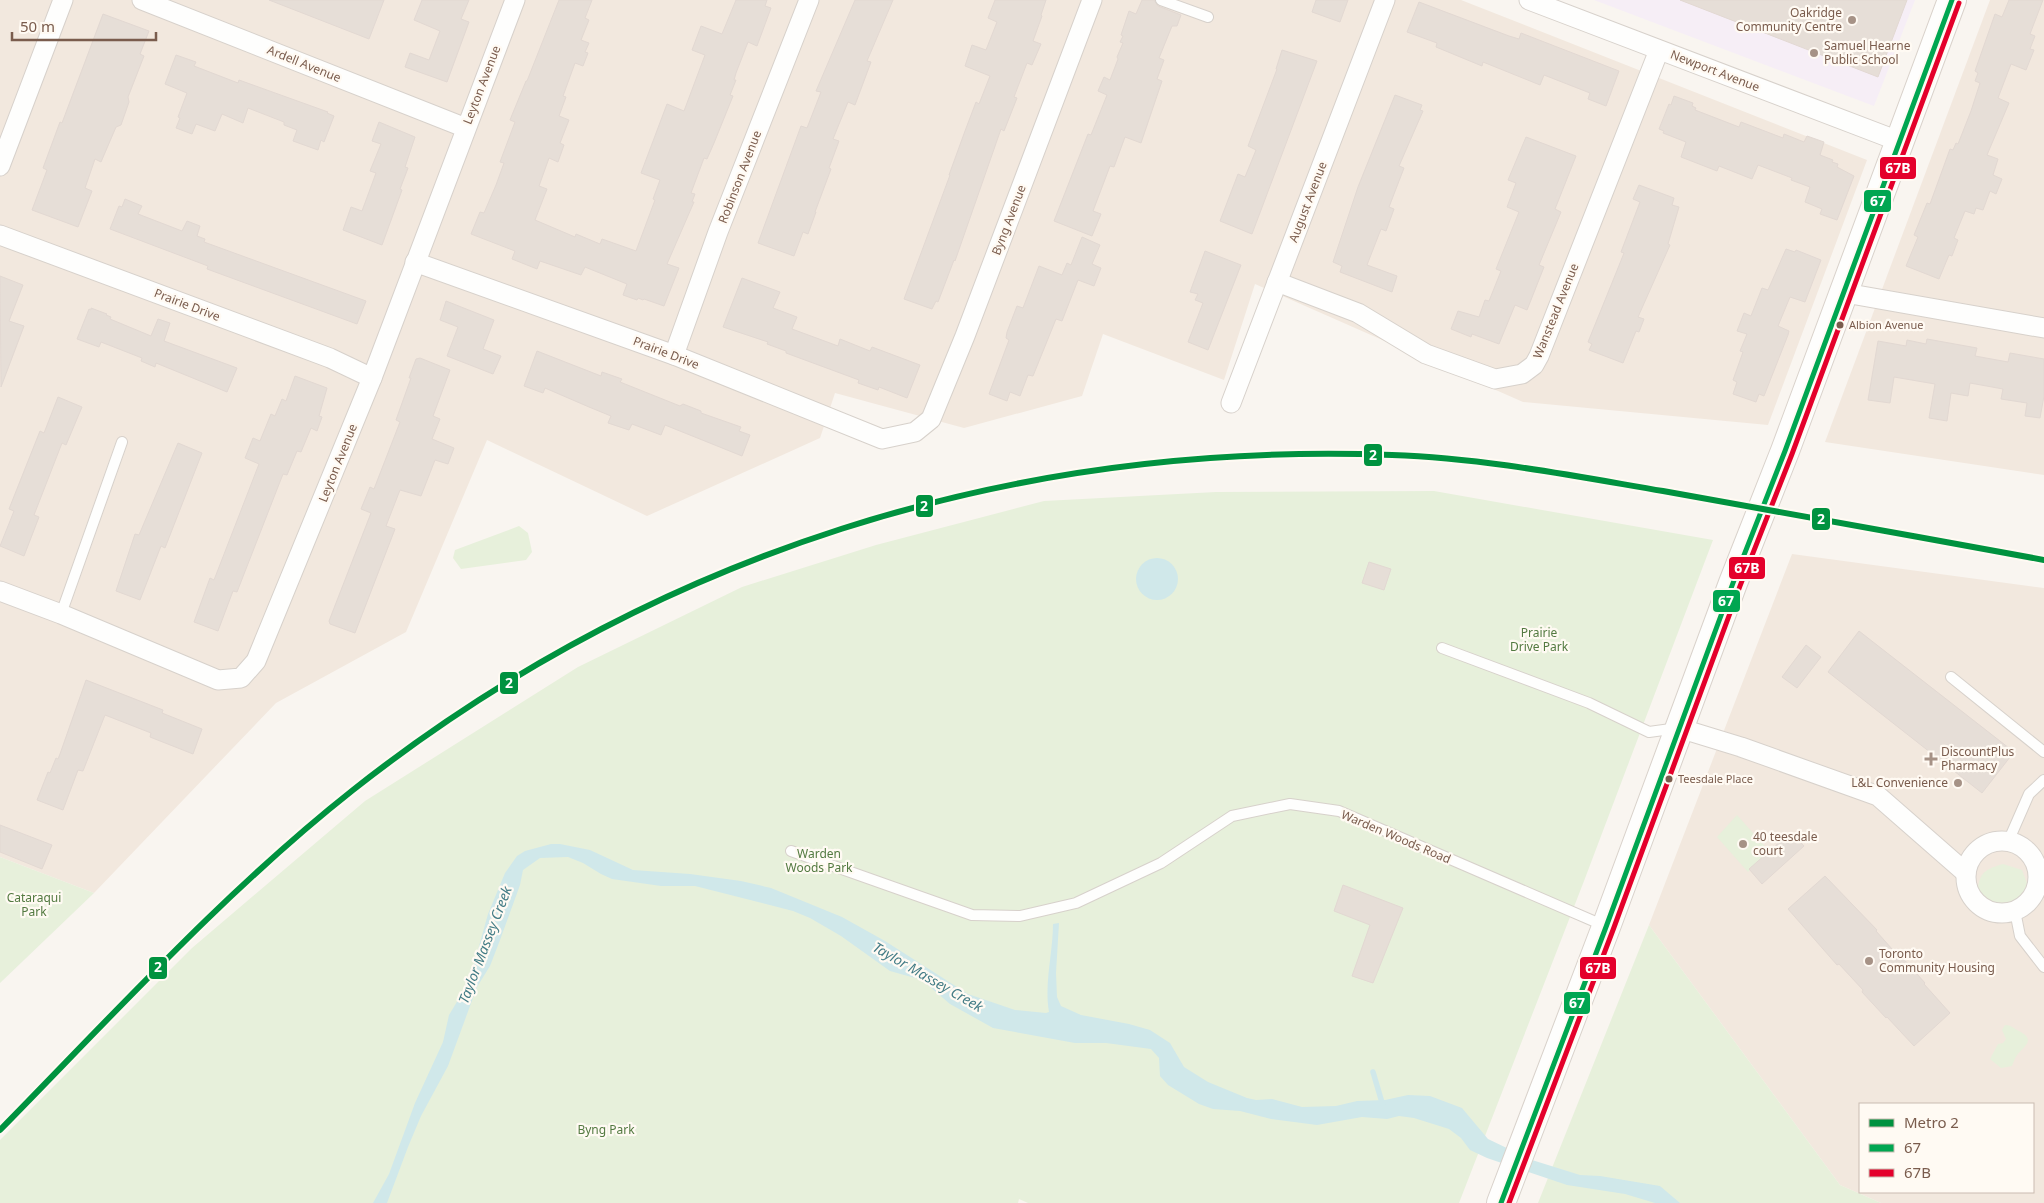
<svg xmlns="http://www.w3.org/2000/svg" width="2044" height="1203" viewBox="0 0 2044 1203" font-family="'Noto Sans',sans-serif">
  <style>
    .residential { fill: #f2e8de; fill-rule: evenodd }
    .education { fill: #f6eef6 }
    .green { fill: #e7f0db }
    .water { fill: #d0e8ea }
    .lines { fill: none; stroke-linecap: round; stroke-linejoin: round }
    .stream { stroke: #d0e8ea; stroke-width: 5.5 }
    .building { fill: #e6ded7; stroke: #e2d8d2 }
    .lane-casing { stroke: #d7d1cb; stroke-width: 12 }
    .street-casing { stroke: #d7d1cb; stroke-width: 21 }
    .secondary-casing { stroke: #d9d2cb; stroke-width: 30 }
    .lane { stroke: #fefefd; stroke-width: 10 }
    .street { stroke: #fefefd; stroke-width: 19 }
    .secondary { stroke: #fefefd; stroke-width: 28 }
    .bus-1-casing { stroke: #fffaf3; stroke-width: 9 }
    .bus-2-casing { stroke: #fffaf3; stroke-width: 9 }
    .bus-1 { stroke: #00a651; stroke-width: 5 }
    .bus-2 { stroke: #e4002b; stroke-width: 5 }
    .metro-1-casing { stroke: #fffaf3; stroke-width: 10 }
    .metro-1 { stroke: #00923f; stroke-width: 6 }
    .poi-dot { fill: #a69286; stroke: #fffaf3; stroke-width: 2 }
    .bus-dot { fill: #7a5c4d; stroke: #fffaf3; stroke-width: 2 }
    .labels { text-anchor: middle; stroke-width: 4.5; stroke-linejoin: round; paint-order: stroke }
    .bus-label { font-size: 11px; fill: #7a5c4d; stroke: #fffaf3; text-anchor: start }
    .poi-label { font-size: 12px; fill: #7a5c4d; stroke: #fffaf3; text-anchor: start }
    .street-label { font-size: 12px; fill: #7a5c4d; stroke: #fffaf3 }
    .park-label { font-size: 12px; fill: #537a41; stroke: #fffaf3 }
    .water-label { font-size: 14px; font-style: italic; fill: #437c86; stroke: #fffaf3 }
    .line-badge { stroke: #fffaf3; stroke-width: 2 }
    .badge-label { font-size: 14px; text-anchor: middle; font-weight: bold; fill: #fff }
  </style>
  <rect width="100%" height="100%" fill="#f9f5f0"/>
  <g class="residential">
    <polygon points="0,0 1461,0 1867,160 1768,425 1523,402 1255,284 1224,380 1103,334 1082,396 964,428 835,393 820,438 647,516 487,440 406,632 276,703 94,893 0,857"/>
    <polygon points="1990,0 2044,0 2044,475 1825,442"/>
    <path d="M1792,554L2044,588V1203H1881L1840,1185L1649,925ZM1860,1104H2033V1192H1860Z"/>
  </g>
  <polygon class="education" points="1594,0 1915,0 1874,106"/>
  <g class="green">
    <polygon points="1434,491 1713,540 1584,881 1459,1203 1028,1203 1019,1199 1018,1203 0,1203 0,1140 192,948 365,801 578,667 742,587 876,545 1044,501 1216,492"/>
    <polygon points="519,526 528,533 532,552 526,560 461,569 453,558 455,550"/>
    <polygon points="1737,815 1769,851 1748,872 1717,837"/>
    <polygon points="0,857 94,893 0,983"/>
    <path d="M2003,864L2022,870L2027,883L2020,904L2007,913L1993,909L1977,895C1979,874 1982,870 2003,864Z"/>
    <polygon points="1649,925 1840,1185 1881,1203 1538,1203"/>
    <path d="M2005,1025C2011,1025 2013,1028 2019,1031C2037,1040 2023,1047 2017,1055C2015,1058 2013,1063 2012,1066L2001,1068L1990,1059L1998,1044L2003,1043L2006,1039L2002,1030Z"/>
  </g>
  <g class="water">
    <circle cx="1157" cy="579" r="21"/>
    <path d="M551,844H560L590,850L633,870L690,874L741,881L771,888L842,917L885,941L968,994L1015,1010L1046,1013L1049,1012C1044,983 1053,953 1053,924L1059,923L1056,973L1057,997L1061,1006L1081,1015L1129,1024L1150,1030L1170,1043L1184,1067L1208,1082L1247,1098L1256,1100L1272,1099L1302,1107L1336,1106L1357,1101L1385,1100L1408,1095L1430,1096L1462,1108L1488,1139L1532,1160L1580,1175L1600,1176L1660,1186L1680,1203H1655L1625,1194L1567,1185L1487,1158L1470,1150L1461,1138L1449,1129L1414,1118L1399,1116L1387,1119L1362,1117L1317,1125L1271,1119L1240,1111L1213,1109L1199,1104L1168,1085L1160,1076L1159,1058L1151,1049L1106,1043H1075L993,1028L950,1004L922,980L890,971L841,936L810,918L793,911L695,886H661L612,879L601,874L583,863L568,857L540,858L523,870L520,885L500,940L490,966L477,987L448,1066L421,1116L408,1147L387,1203H373L389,1174L415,1103L443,1042L449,1015L461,995L474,964L488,914L505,873L517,856L525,851Z"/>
  </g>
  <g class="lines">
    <polyline class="stream" points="1373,1072 1383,1106"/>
  </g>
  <g class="building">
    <polygon points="269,0 384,0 369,39"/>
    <polygon points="422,0 469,0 461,19 469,22 447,82 405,67 410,53 429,60 440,31 414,20"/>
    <polygon points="559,0 592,0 585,18 589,20 581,40 589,43 585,52 588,53 583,66 575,63 563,96 566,97 559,116 569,120 560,143 564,145 558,162 549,158 539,186 547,189 535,220 575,237 576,234 600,244 602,239 636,251 655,200 653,199 660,180 641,173 667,104 684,111 705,55 692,50 701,26 722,34 736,0 767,0 765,6 771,8 757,46 748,42 736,73 734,80 736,80 730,95 733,96 714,143 707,159 704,158 691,193 695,194 692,202 694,202 667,264 679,268 664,306 644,299 643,300 638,298 637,300 623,295 627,284 585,267 581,275 540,261 537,269 512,259 515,251 471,234 480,212 484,213 496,185 504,163 500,162 515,122 510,120 512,115 526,81 527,81"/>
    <polygon points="855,0 893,0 867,61 871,62 855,105 848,102 833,139 839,141 829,168 831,169 815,212 816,212 808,234 803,232 794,256 758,243 801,126 807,128 821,92 816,91"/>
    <polygon points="995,0 1046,0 1041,15 1042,16 1033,41 1041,44 1032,65 1027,63 1014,97 1017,98 1004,131 1001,129 955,261 954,260 938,302 936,301 932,309 904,299 950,175 949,175 965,131 976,102 979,104 990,76 965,66 972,45 986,50 997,22 988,18"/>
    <polygon points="1142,0 1154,0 1158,6 1181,15 1177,26 1172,26 1159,58 1164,60 1157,79 1162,81 1141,143 1125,137 1114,167 1110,166 1093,211 1101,214 1092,236 1054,221 1088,134 1091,135 1107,95 1098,91 1104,77 1110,80 1118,59 1117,57 1123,43 1120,42 1123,36 1121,35 1129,11 1136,14"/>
    <polygon points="1316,0 1348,0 1340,22 1312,12"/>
    <polygon points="1680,0 1907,0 1878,77"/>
    <polygon points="2009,0 2043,0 2030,34 2035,36 2030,49 2034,50 2026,70 2011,64 1998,98 2009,103 1987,155 1998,159 1993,175 2002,179 1996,194 1990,191 1983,210 1976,208 1974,214 1965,211 1954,238 1958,240 1952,256 1949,255 1939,279 1906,266 1918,237 1914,235 1927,203 1930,204 1950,149 1953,150 1956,143 1958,144 1971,111 1980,83 1975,81 1978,73 1975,71 1995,14 2002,17"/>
    <polygon points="1419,2 1509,36 1519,39 1521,33 1619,71 1606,106 1588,99 1590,93 1544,75 1540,85 1483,62 1482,66 1436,47 1437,43 1407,32"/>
    <polygon points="103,14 149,31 140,54 144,56 128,97 129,102 121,125 116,127 101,162 95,159 85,188 92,191 78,227 32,210 47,170 43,168 60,122 62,123"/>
    <polygon points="1282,50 1317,61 1252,234 1220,221 1238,174 1245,177 1256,150 1248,146 1277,69 1276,69"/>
    <polygon points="176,55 196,62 194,66 238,83 239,80 328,112 327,113 334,116 324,142 321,140 318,150 293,141 297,130 284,125 284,122 248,108 243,123 222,114 215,131 196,124 192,134 176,128 180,118 178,117 187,93 165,84"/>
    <polygon points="1395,95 1422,105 1420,110 1423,111 1399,166 1404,168 1389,207 1394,209 1386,231 1381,229 1367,265 1397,276 1392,292 1340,272 1342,266 1333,262 1358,187"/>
    <polygon points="1674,96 1693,103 1692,106 1696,108 1695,110 1739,127 1741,122 1783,138 1784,134 1804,142 1807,136 1824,142 1820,155 1833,160 1832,162 1838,164 1837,167 1854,176 1837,220 1820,214 1822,209 1805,202 1810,187 1791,180 1792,178 1758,165 1752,179 1719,166 1717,171 1681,157 1686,142 1663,133 1664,131 1659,129 1669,104 1671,105"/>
    <polygon points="379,122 415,137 405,167 408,168 400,189 402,190 382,245 343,230 351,207 362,211 376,173 370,171 381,144 372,141"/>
    <polygon points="1526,137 1576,156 1555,209 1561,212 1539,265 1544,267 1527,310 1515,305 1499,344 1472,334 1471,337 1451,329 1458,311 1479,317 1485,300 1489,301 1501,271 1496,269 1519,212 1507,207 1516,183 1508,180"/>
    <polygon points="1639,185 1674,198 1672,205 1679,207 1668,244 1670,245 1638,317 1644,319 1639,332 1636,331 1623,363 1589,350 1592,344 1588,342 1616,273 1624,253 1621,252 1640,202 1633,199"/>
    <polygon points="125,199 142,206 138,214 182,231 187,221 200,226 197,236 205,239 204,242 366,301 357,324 207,269 208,266 110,229 119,206 122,207"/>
    <polygon points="1082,237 1100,245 1092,264 1101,268 1094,286 1078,280 1062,321 1056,319 1033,376 1028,375 1020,396 1010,392 1007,401 989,394 1009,340 1006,338 1007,332 1017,306 1023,308 1039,266 1062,275 1067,263 1071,265"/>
    <polygon points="1786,249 1795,252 1796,250 1821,260 1805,302 1790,297 1778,326 1789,331 1788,335 1764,396 1759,394 1756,402 1733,394 1737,382 1733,380 1743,352 1740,351 1747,334 1737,331 1744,313 1751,316 1762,288 1768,290"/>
    <polygon points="1205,251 1241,265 1208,350 1188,342 1203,303 1195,300 1198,294 1190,292"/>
    <polygon points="0,276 23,285 9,321 24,326 1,387"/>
    <polygon points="742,278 780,292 773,308 797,317 792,329 838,346 840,339 870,351 872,347 920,365 907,398 879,387 878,390 858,383 859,380 786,353 786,351 767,344 768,342 723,327"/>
    <polygon points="446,301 494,320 483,349 501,356 493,374 447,356 458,327 440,320"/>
    <polygon points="91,308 107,314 106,315 111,317 110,319 151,336 158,319 170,323 164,341 237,368 227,392 156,363 155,367 141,361 142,358 101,342 99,347 77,339 89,309 91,310"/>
    <polygon points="1927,339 1977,348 1975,356 2008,362 2010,353 2044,359 2044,396 2040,418 2025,416 2027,403 2001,399 2003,389 1970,383 1968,396 1951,393 1947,421 1929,418 1935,384 1894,377 1890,403 1868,400 1878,341 1906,346 1907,340 1926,344"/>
    <polygon points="537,351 601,376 602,372 622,379 620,382 680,406 683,404 701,411 701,413 741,427 739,431 750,435 742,456 665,425 661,435 632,424 629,430 608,423 611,416 589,407 545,388 543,393 524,386"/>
    <polygon points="420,358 450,370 433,416 440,419 432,439 454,448 448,464 435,460 421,496 400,490 386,526 395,529 355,633 330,624 329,621 371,513 361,509 370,487 374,489 400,422 396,420 411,378 409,378 416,359"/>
    <polygon points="295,376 327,388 319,416 322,417 317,431 311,428 301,452 297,451 287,475 283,474 237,592 233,591 218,631 194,622 210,578 214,580 259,464 245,458 253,438 260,441 271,414 275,416 282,399 286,401"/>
    <polygon points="58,397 82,407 66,445 62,443 34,515 39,517 24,556 0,546 14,511 9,509 40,431 44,433"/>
    <polygon points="178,443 202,453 165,548 161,546 140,600 116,591 135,534 139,535"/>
    <polygon points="1369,562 1391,569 1384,590 1362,583"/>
    <polygon points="1859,631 2014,752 1982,793 1828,672"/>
    <polygon points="1806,645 1821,657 1797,688 1782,677"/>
    <polygon points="86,680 163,710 162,713 202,729 193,754 150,737 151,733 105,715 83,771 78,770 63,810 37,800 48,772 50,773 56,758 58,759 60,754"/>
    <polygon points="0,825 52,845 42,869 0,852"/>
    <polygon points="1791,832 1804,846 1762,884 1749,869"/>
    <polygon points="1825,876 1877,930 1876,931 1900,958 1901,956 1925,983 1924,984 1950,1013 1914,1046 1887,1017 1886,1018 1862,992 1863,990 1839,964 1837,965 1788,909"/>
    <polygon points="1343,885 1403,908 1373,983 1352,976 1370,925 1334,911"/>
  </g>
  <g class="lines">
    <defs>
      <g id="lane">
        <polyline points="1161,0 1208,17"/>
        <polyline points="61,614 122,442"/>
        <polyline points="1442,648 1589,703 1649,732 1678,728"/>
        <polyline points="1951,677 2044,752"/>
        <polyline points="2008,842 2029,794 2044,780"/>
        <polyline points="791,851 972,915 1020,916 1076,903 1161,863 1232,816 1290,804 1339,811 1605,926"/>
        <polyline points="2038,874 2044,865"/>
        <polyline points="2015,911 2020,936 2044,967"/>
      </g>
      <g id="street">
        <polyline points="142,0 466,128"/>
        <polyline points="1529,0 1901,142"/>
        <polyline points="0,166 63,0"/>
        <polyline points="0,235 330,358 372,378"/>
        <polyline points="415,262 674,355 882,439 915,432 931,419 965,336 1092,0"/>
        <polyline points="1277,282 1358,313 1426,354 1495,379 1522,374 1534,365 1539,356 1659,50"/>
        <polyline points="1845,293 2044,328"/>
        <polyline points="674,355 718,232 809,0"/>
        <polyline points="1231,403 1385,0"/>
        <polyline points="0,591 61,614 218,680 241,678 256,661 372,378 515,0"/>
        <polyline points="1679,728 1741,747 1878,796 1966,873"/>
        <circle cx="2002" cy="877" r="36"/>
      </g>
      <polyline id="secondary" points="1501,1203 1606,927 1733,583 1785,451 1952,0"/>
    </defs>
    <use href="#lane" class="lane-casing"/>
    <use href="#street" class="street-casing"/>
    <use href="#secondary" class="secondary-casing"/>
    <use href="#lane" class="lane"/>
    <use href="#street" class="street"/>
    <use href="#secondary" class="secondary"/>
    <defs>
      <polyline id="bus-1" points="1501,1203 1606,927 1733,583 1785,451 1952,0"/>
      <polyline id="bus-2" points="1509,1203 1613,930 1740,586 1792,454 1959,3"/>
    </defs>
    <use href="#bus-1" class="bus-1-casing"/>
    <use href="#bus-2" class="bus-2-casing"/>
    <use href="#bus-1" class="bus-1"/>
    <use href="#bus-2" class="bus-2"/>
    <defs>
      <path id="metro-1" d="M0,1130C114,1014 225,891 353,790C652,554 1011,441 1392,455C1483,458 1574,476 1663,491C1790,513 1917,537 2044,560"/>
    </defs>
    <use href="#metro-1" class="metro-1-casing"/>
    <use href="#metro-1" class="metro-1"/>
  </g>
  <g class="poi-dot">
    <circle cx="1852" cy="20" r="5"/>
    <circle cx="1814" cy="53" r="5"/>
    <path d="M1928.5 751.5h5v5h5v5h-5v5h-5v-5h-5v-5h5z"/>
    <circle cx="1958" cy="783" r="5"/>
    <circle cx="1743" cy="844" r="5"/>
    <circle cx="1869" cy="961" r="5"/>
  </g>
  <g class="bus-dot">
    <circle cx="1840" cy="325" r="4.5"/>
    <circle cx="1669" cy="779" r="4.5"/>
  </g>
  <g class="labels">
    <g class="bus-label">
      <text x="1849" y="329">Albion Avenue</text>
      <text x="1678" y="783">Teesdale Place</text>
    </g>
    <g class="poi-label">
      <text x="1842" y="17" text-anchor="end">Oakridge<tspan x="1842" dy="14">Community Centre</tspan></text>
      <text x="1824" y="50">Samuel Hearne<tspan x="1824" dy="14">Public School</tspan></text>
      <text x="1941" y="756">DiscountPlus<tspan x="1941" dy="14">Pharmacy</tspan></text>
      <text x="1948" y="787" text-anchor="end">L&amp;L Convenience</text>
      <text x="1753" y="841">40 teesdale<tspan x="1753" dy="14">court</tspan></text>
      <text x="1879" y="958">Toronto<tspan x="1879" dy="14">Community Housing</tspan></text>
    </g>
    <g class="street-label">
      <text transform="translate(304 64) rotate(22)" y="4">Ardell Avenue</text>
      <text transform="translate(1715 71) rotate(21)" y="4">Newport Avenue</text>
      <text transform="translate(482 85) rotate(-69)" y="4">Leyton Avenue</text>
      <text transform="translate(740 177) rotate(-69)" y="4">Robinson Avenue</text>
      <text transform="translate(1308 202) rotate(-69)" y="4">August Avenue</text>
      <text transform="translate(1009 220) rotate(-69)" y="4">Byng Avenue</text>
      <text transform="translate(187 305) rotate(21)" y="4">Prairie Drive</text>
      <text transform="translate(1556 311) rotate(-68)" y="4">Wanstead Avenue</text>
      <text transform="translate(666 353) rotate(21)" y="4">Prairie Drive</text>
      <text transform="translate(338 463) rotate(-68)" y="4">Leyton Avenue</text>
      <text transform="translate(1396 837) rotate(23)" y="4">Warden Woods Road</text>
    </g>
    <g class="park-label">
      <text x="1539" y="637">Prairie<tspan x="1539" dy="14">Drive Park</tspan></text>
      <text x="819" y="858">Warden<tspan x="819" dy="14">Woods Park</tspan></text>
      <text x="34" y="902">Cataraqui<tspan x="34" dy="14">Park</tspan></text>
      <text x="606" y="1134">Byng Park</text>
    </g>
    <g class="water-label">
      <text transform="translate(485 945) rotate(-69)" y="5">Taylor Massey Creek</text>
      <text transform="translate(928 977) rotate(30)" y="5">Taylor Massey Creek</text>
    </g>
  </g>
  <g class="line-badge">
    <rect x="1879" y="156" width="38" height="24" rx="5" fill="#e4002b"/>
    <rect x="1863" y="189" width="29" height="24" rx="5" fill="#00a651"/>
    <rect x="1363" y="443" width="20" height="24" rx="5" fill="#00923f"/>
    <rect x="915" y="494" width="19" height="24" rx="5" fill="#00923f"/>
    <rect x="1811" y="507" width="20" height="24" rx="5" fill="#00923f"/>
    <rect x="1728" y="556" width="38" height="24" rx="5" fill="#e4002b"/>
    <rect x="1712" y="589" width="29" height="24" rx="5" fill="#00a651"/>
    <rect x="499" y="671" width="20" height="24" rx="5" fill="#00923f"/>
    <rect x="148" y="956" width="20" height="24" rx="5" fill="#00923f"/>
    <rect x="1579" y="956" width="38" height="24" rx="5" fill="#e4002b"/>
    <rect x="1563" y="991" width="28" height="24" rx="5" fill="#00a651"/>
  </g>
  <g class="badge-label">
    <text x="1898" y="173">67B</text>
    <text x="1878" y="206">67</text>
    <text x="1373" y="460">2</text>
    <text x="924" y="511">2</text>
    <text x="1821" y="524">2</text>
    <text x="1747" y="573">67B</text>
    <text x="1726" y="606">67</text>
    <text x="509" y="688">2</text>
    <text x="158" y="972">2</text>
    <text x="1598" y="973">67B</text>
    <text x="1577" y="1008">67</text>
  </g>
  <rect x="1859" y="1103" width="175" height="90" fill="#fffaf3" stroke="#cabbb1"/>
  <rect x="1869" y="1119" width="25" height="8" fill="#00923f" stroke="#cabbb1"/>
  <text x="1904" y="1128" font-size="15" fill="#7a5c4d">Metro 2</text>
  <rect x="1869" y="1144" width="25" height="8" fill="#00a651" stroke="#cabbb1"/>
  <text x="1904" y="1153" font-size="15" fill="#7a5c4d">67</text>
  <rect x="1869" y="1169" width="25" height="8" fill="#e4002b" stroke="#cabbb1"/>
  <text x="1904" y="1178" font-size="15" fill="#7a5c4d">67B</text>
  <path d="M12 32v8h144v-8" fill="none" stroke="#7a5c4d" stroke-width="2.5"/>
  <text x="20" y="32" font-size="15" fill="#7a5c4d" stroke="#fffaf3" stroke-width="4" paint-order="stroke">50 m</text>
</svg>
